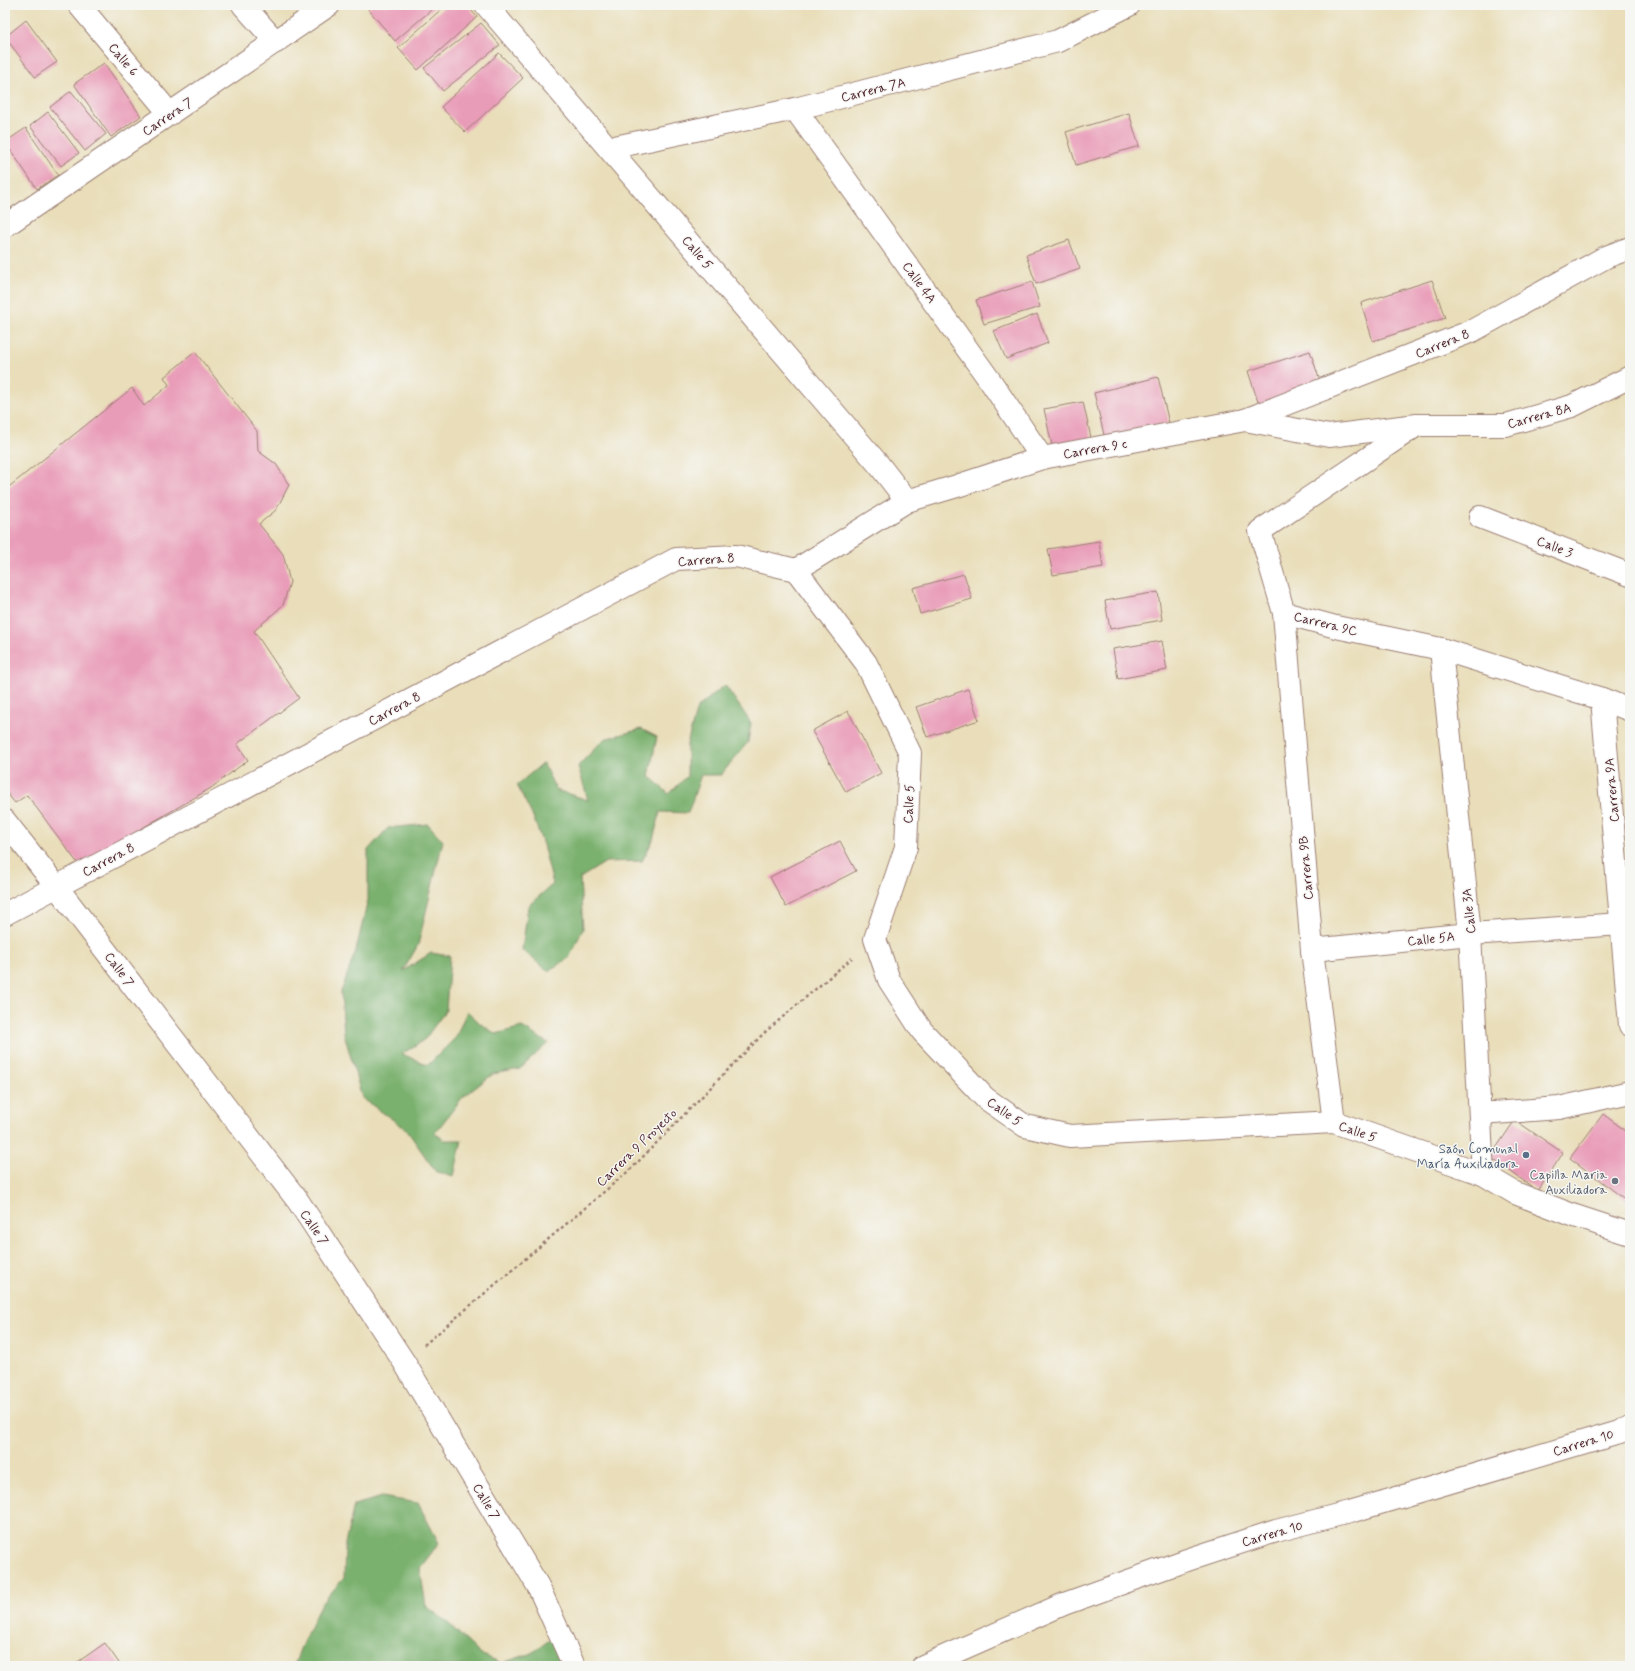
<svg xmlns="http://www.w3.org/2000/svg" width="1635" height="1671" viewBox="0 0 1635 1671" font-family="Mynerve,sans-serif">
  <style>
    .forest { fill: #7ab16e; stroke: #62684c }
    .building { fill: #e99cb8 }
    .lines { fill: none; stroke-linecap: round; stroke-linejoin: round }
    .minor-casing { stroke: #9a7e72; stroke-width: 24 }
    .path { stroke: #9a7e72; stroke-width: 2.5; stroke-dasharray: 3 3; stroke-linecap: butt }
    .minor { stroke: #fff; stroke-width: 22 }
    .service-dot { fill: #5c6f8a; stroke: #f6f6f2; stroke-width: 1.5 }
    .worship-dot { fill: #6b7280; stroke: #f6f6f2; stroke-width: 1.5 }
    .labels { text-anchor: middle; stroke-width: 3; stroke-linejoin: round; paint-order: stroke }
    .street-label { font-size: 13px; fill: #4a1f2b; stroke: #f6f6f2 }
    .service-label { font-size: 13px; fill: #4e5e75; stroke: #f6f6f2; text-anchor: end }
    .worship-label { font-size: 13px; fill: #5b616d; stroke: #f6f6f2; text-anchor: end }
  </style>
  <rect width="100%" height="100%" fill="#f6f6f2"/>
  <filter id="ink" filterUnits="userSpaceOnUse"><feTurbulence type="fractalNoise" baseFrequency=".025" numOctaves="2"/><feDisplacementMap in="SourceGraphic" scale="8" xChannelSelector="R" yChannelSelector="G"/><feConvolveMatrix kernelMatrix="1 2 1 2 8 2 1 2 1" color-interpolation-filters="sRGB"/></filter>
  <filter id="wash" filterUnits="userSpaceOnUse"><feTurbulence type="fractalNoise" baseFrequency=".012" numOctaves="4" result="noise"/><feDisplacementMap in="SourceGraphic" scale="16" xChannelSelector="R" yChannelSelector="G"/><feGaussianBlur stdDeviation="0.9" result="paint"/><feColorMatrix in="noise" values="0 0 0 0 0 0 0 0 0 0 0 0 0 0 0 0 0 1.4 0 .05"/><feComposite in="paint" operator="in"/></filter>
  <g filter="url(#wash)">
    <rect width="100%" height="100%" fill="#e9deb9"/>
    <g class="forest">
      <polygon points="725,685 751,723 748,742 721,775 701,775 688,813 660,812 653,840 642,861 606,862 580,878 583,929 569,958 548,971 522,950 528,906 553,884 543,845 534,819 517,785 543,763 556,790 588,800 578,766 604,739 641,729 657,737 649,776 669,794 687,776 687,744 697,708"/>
      <polygon points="428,824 443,841 418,945 403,971 431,953 450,956 446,1010 425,1039 402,1054 428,1065 456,1037 467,1011 481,1024 496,1034 522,1027 548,1043 520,1069 493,1074 462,1098 435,1133 444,1140 462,1140 454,1176 436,1172 406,1129 362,1098 344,1033 341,992 356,950 368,900 368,850 388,828"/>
      <polygon points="382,1497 418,1503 439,1543 420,1568 426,1606 447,1622 480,1654 502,1663 532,1653 556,1635 566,1666 294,1666 300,1649 320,1605 344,1578 345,1544 354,1505"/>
    </g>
    <g id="blocks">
      <g class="building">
        <polygon points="373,5 437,5 395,41 368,9"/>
        <polygon points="446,5 467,5 477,17 418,70 398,48"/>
        <polygon points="26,20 57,62 35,77 5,37"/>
        <polygon points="481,23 500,45 443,91 424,68"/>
        <polygon points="499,53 523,78 465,132 441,107"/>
        <polygon points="104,63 141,116 111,137 74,84"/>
        <polygon points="71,91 106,134 85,151 50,107"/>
        <polygon points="48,112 79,153 61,166 30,126"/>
        <polygon points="1129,113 1139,146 1076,165 1066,132"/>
        <polygon points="26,128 58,175 37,189 5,142"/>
        <polygon points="1069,240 1080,269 1036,284 1026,255"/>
        <polygon points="1432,280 1445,318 1373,341 1361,303"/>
        <polygon points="1032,282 1040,307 984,324 976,300"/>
        <polygon points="1037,314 1048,343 1006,359 994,331"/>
        <polygon points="1310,351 1322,387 1260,408 1248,371"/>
        <polygon points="195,352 257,431 258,451 276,464 289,485 276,510 259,524 283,554 290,582 283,605 254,631 299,698 237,744 248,760 211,788 79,865 27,795 15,803 5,791 5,490 132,388 144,406 169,385 164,377"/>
        <polygon points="1158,377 1169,423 1105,439 1094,393"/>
        <polygon points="1083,402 1092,442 1053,450 1044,409"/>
        <polygon points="1099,541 1103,567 1053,575 1048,549"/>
        <polygon points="964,574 972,599 920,614 913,588"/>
        <polygon points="1158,592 1162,620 1110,629 1105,601"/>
        <polygon points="1162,641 1167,670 1118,679 1113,649"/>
        <polygon points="968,689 979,720 927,737 916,707"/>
        <polygon points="848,711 881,773 846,792 812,731"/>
        <polygon points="840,841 856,871 786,907 770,877"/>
        <polygon points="1603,1114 1630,1134 1630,1203 1570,1158"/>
        <polygon points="1515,1120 1563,1153 1538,1191 1490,1157"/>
        <polygon points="105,1643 121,1666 72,1666"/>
      </g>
    </g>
  </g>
  <g filter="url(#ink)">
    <use href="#blocks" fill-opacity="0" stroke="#9a7e72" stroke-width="1"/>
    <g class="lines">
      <defs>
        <g id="minor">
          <polyline points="79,5 170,114"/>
          <polyline points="243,5 276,42"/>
          <polyline points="486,5 879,465 907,501"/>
          <polyline points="795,109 991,382 1042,458"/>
          <polyline points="610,148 795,109 1058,41 1129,5"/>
          <polyline points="5,226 329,5"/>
          <polyline points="1245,420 1472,331 1606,257 1630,248"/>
          <polyline points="1414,427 1260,531 1284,613 1336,627 1441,649 1602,699 1630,710"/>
          <polyline points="1480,517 1630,575"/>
          <polyline points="796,570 866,663 910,753 906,847 875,939 889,980 922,1031 985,1098 1025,1126 1070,1136 1334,1122 1483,1174 1515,1193 1575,1216 1630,1234"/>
          <polyline points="796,570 907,501 957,486 1042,458 1245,420 1329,436 1417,425 1506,425 1572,406 1630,377"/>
          <polyline points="1284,613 1312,950 1334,1122"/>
          <polyline points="1441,649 1470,934 1483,1174"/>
          <polyline points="1602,699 1630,1025"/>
          <polyline points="5,821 56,886 298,1201 404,1362 538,1586 574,1666"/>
          <polyline points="5,914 676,559 736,556 796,570"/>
          <polyline points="1312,950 1470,934 1622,924"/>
          <polyline points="1481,1114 1559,1108 1630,1092"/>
          <polyline points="923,1666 1064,1604 1184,1561 1276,1531 1353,1511 1619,1432 1630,1425"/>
        </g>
      </defs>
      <use href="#minor" class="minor-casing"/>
      <polyline class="path" points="424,1345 632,1168 764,1033 852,958"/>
      <use href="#minor" class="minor"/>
    </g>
  </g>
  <circle class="service-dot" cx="1526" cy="1155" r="4"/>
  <circle class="worship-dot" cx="1615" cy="1181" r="4"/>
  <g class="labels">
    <g class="street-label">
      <text transform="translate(124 59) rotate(50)" y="5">Calle 6</text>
      <text transform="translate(873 89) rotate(-14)" y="5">Carrera 7A</text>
      <text transform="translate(167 116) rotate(-34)" y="5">Carrera 7</text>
      <text transform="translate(698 252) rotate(50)" y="5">Calle 5</text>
      <text transform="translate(920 282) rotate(54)" y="5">Calle 4A</text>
      <text transform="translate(1442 343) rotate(-22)" y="5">Carrera 8</text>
      <text transform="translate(1539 415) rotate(-15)" y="5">Carrera 8A</text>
      <text transform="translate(1095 448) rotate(-10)" y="5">Carrera 9 c</text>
      <text transform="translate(1555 546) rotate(21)" y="5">Calle 3</text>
      <text transform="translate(706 559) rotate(-4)" y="5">Carrera 8</text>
      <text transform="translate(1326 623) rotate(14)" y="5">Carrera 9C</text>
      <text transform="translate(394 708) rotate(-28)" y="5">Carrera 8</text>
      <text transform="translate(1611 790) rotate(-95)" y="5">Carrera 9A</text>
      <text transform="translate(908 804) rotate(-87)" y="5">Calle 5</text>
      <text transform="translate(108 859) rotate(-28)" y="5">Carrera 8</text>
      <text transform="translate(1305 868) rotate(-95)" y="5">Carrera 9B</text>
      <text transform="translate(1468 911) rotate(-96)" y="5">Calle 3A</text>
      <text transform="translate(1431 938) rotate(-6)" y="5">Calle 5A</text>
      <text transform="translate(120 969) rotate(53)" y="5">Calle 7</text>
      <text transform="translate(1005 1111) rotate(35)" y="5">Calle 5</text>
      <text transform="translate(1358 1131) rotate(19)" y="5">Calle 5</text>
      <text transform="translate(636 1147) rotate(-44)" y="5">Carrera 9 Proyecto</text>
      <text transform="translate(315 1227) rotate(56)" y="5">Calle 7</text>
      <text transform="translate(1583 1442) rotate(-17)" y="5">Carrera 10</text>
      <text transform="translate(487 1501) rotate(59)" y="5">Calle 7</text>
      <text transform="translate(1272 1533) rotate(-16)" y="5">Carrera 10</text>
    </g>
    <g class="service-label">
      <text x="1518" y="1153">Saón Comunal<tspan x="1518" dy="15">María Auxiliadora</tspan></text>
    </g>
    <g class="worship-label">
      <text x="1607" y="1179">Capilla Maria<tspan x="1607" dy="15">Auxiliadora</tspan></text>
    </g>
  </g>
  <rect width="1635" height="1671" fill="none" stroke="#f6f6f2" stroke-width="20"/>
</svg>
